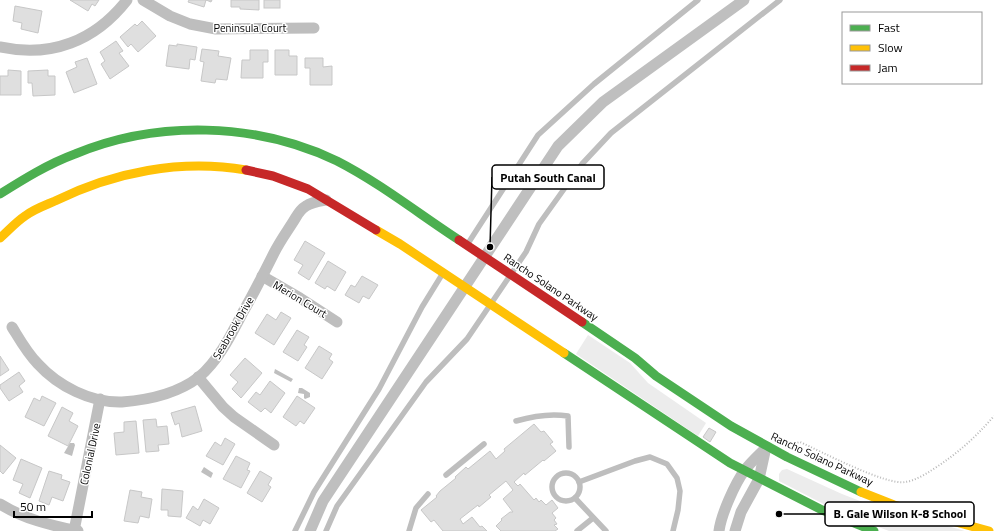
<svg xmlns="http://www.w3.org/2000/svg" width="994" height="531" viewBox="0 0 994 531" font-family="'Titillium Web',sans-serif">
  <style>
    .green { fill: #ececec }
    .water { fill: #bfbfbf }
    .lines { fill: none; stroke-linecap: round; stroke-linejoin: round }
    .canal { stroke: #bfbfbf; stroke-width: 11 }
    .building { fill: #dfdfdf; stroke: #c7c7c7 }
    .path { stroke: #b9b9b9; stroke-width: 2; stroke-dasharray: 1 2; stroke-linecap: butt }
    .lane { stroke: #bebebe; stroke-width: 5.5 }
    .street { stroke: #bebebe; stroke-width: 11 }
    .fast { stroke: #4caf50; stroke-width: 9 }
    .slow { stroke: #ffc107; stroke-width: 9 }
    .jam { stroke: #c62828; stroke-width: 9 }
    .labels { text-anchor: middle; stroke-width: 3; stroke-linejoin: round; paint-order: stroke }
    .street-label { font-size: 11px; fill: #000; stroke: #fff }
    .leader { fill: none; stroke: #000; stroke-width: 1.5 }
    .callout-dot { fill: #000; stroke: #fff; stroke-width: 1.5 }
    .callout { fill: #fff; stroke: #000; stroke-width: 1.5 }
    .callout-label { font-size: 12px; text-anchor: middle; font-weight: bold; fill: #000 }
  </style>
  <rect width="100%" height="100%" fill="#fff"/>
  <g class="green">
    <polygon points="588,335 630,363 648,383 706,423 698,436 576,354"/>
    <polygon points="787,469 842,494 896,515 904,517 920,518 965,531 889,531 839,512 779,481 779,474 782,470"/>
  </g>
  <g class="water">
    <polygon points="275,369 293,379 291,382 274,373"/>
    <polygon points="299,388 302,388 310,393 310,397 305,399 304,398 304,394 298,393"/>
    <polygon points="70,443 74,443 75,445 72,456 64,453"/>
    <polygon points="204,467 213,473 211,478 201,472"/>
  </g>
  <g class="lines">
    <polyline class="canal" points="310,531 323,501 558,146 603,102 744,0"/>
  </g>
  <g class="building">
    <polygon points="70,0 99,0 95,6 92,4 88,11"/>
    <polygon points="189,0 212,0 211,2 206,0 204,7 188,2"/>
    <polygon points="231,0 259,0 259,10 240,9 240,7 231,7"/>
    <rect x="264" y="0" width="16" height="8"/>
    <polygon points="15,6 42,11 38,33 21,29 22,23 13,21"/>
    <polygon points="142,21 156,36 138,52 131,44 128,47 120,37 135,24 137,26"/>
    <polygon points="116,41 123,51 119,53 129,66 110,79 101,64 105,61 100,52"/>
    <polygon points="177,44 197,47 195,60 190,59 189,69 166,66 169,45 177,46"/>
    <polygon points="202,49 219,51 218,56 231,58 227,80 216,79 215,83 201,81 204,62 200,61"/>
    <polygon points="250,50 268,50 268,62 263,62 263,78 241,78 242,60 250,60"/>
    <polygon points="275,50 289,50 289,56 297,56 297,75 275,75"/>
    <polygon points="87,58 97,84 74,93 66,72 77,67 75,62"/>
    <polygon points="305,58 323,58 323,67 332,66 332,85 310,85 310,68 305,68"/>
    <polygon points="8,70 21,71 21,95 0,95 0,76 8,76"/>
    <polygon points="48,70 48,76 55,76 55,95 33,96 32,83 28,83 28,71"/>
    <polygon points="305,241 325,253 309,280 298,273 303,265 294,260"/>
    <polygon points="328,261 346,272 335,291 327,286 325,289 315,283"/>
    <polygon points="362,276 378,285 369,299 363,296 359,303 345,295 351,285 355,287"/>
    <polygon points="281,312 291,318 274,345 255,333 267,314 276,320"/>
    <polygon points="297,330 309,337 304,345 307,347 298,361 283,352"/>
    <polygon points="319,346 332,354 329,359 333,362 322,379 305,368"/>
    <polygon points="0,356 9,370 0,376"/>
    <polygon points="245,358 262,373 241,398 232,389 238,382 230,375"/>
    <polygon points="19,372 25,381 19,386 23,392 9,401 0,388 0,385"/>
    <polygon points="270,381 285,393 271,413 265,408 261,412 248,402 256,392 260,395"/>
    <polygon points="42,396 56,403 44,426 25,417 34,398 40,401"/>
    <polygon points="297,396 315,408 304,424 300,421 296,426 283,417"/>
    <polygon points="195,406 202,431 182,437 179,423 175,425 171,413"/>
    <polygon points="62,407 73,413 69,421 78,426 68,446 48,436"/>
    <polygon points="156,419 157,427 167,426 169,444 158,445 159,451 146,452 143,420"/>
    <polygon points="136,421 139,453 116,455 114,433 124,432 124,422"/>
    <polygon points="534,424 541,432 544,431 553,442 550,444 556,451 544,461 543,460 525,475 524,473 514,482 518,486 520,484 534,500 536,498 539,502 541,500 546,505 552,500 558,508 552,513 556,518 554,520 557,524 554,525 558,529 555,531 501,531 496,526 502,520 501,519 510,512 513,512 503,499 513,490 506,481 489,495 491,497 479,507 478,505 460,519 463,524 472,517 480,527 482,526 487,531 443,531 434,520 431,522 421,510 437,497 436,496 440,491 456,478 455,477 466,467 468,469 490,451 496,459 505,451 504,449"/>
    <polygon points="709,428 716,432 710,442 703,437"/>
    <polygon points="225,438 235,444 223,465 206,456 215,442 221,446"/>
    <polygon points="0,445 16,458 3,474 0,471"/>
    <polygon points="236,456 250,463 247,470 250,471 241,488 223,479"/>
    <polygon points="21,459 42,468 30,498 19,493 23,484 13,480"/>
    <polygon points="49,471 62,475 61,479 70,482 63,501 52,497 49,505 39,501"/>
    <polygon points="260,471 272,478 268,485 271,487 262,502 247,493"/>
    <polygon points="162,489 183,491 181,517 168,516 168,510 161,510"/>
    <polygon points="130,490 142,492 141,497 152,499 149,518 140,516 138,523 124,521"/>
    <polygon points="204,499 219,508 210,524 203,520 200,526 186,518 193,506 198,510"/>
  </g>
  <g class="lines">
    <path class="path" d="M794,447L796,443L800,442C820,451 887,486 905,482C914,481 924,475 932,470C957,454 975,438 994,416"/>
    <g class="lane">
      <polyline points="467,245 538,135 594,84 698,0"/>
      <path d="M516,421C533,416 550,413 568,416L569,447"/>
      <circle cx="566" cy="487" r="14"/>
      <polyline points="446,475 484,444"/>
      <polyline points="579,482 635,461 650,457 667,464 677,478 680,491 678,510 673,531"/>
      <polyline points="575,498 606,531"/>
      <polyline points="295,531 314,492 379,389 422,307 443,273"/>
      <polyline points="326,531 337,506 426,382 467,339 526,252 539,224 582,164 611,133 780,0"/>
      <polyline points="409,531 416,508 428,494"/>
      <polyline points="577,531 593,518"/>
    </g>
    <g class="street">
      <polyline points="143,0 170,16 190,24 216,29 314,28"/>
      <path d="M0,47C51,58 95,41 127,0"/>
      <polyline points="262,276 300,298 337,322"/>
      <path d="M12,327C20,340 27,353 38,364C58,386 91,403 122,402C148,400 177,394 199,377C219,360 231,335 243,312C254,293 264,273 274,253C280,241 286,233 293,222C297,216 299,210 306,206C312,202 320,201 326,200"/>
      <polyline points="198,377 223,407 234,417 274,445"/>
      <path d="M0,504C24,519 50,525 78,531"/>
      <polyline points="74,531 100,399"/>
      <path d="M719,531C721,515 735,483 745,470C751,462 760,454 767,447"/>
      <polyline points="735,531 741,512 759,479 766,447"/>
    </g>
    <g class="fast">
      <path d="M0,194C24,179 48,164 75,154C157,120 256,122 337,161C380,183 419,214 459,240"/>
      <polyline points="582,322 635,358 656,376 731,426 787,457 861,492"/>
      <polyline points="564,353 730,463 822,510 874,531"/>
    </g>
    <g class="slow">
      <polyline points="376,230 400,244 564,353"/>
      <path d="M0,238C8,231 16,222 25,216C34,209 46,205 55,201C114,172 180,159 246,170"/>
      <polyline points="861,492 894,505 989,531"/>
    </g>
    <g class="jam">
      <polyline points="246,170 273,176 308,189 376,230"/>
      <polyline points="459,240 582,322"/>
    </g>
  </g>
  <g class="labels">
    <g class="street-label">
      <text x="250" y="32">Peninsula Court</text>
      <text transform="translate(551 287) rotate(34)" y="4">Rancho Solano Parkway</text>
      <text transform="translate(300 299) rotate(31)" y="4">Merion Court</text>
      <text transform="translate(233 328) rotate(-60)" y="4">Seabrook Drive</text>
      <text transform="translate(90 454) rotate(-78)" y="4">Colonial Drive</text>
      <text transform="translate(822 459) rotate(25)" y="4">Rancho Solano Parkway</text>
    </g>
  </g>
  <path class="leader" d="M490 247L492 177M779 514L825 514"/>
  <g class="callout-dot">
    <circle cx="490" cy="247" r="4"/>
    <circle cx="779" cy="514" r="4"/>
  </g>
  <g class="callout">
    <rect x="492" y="165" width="112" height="24" rx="4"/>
    <rect x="825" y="502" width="149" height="24" rx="4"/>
  </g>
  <g class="callout-label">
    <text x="548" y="182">Putah South Canal</text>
    <text x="900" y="518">B. Gale Wilson K-8 School</text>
  </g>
  <rect x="842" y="12" width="140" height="72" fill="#ffffff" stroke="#999999"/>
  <rect x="850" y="25" width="20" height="6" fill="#4caf50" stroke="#999999"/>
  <text x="878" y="32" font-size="12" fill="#000000">Fast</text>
  <rect x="850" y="45" width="20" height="6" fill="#ffc107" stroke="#999999"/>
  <text x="878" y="52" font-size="12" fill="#000000">Slow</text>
  <rect x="850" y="65" width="20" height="6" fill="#c62828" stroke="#999999"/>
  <text x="878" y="72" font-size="12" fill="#000000">Jam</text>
  <path d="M14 511v6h78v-6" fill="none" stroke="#000000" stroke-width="2"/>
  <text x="20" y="511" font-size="12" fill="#000000" stroke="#ffffff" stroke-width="3" paint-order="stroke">50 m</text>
</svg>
